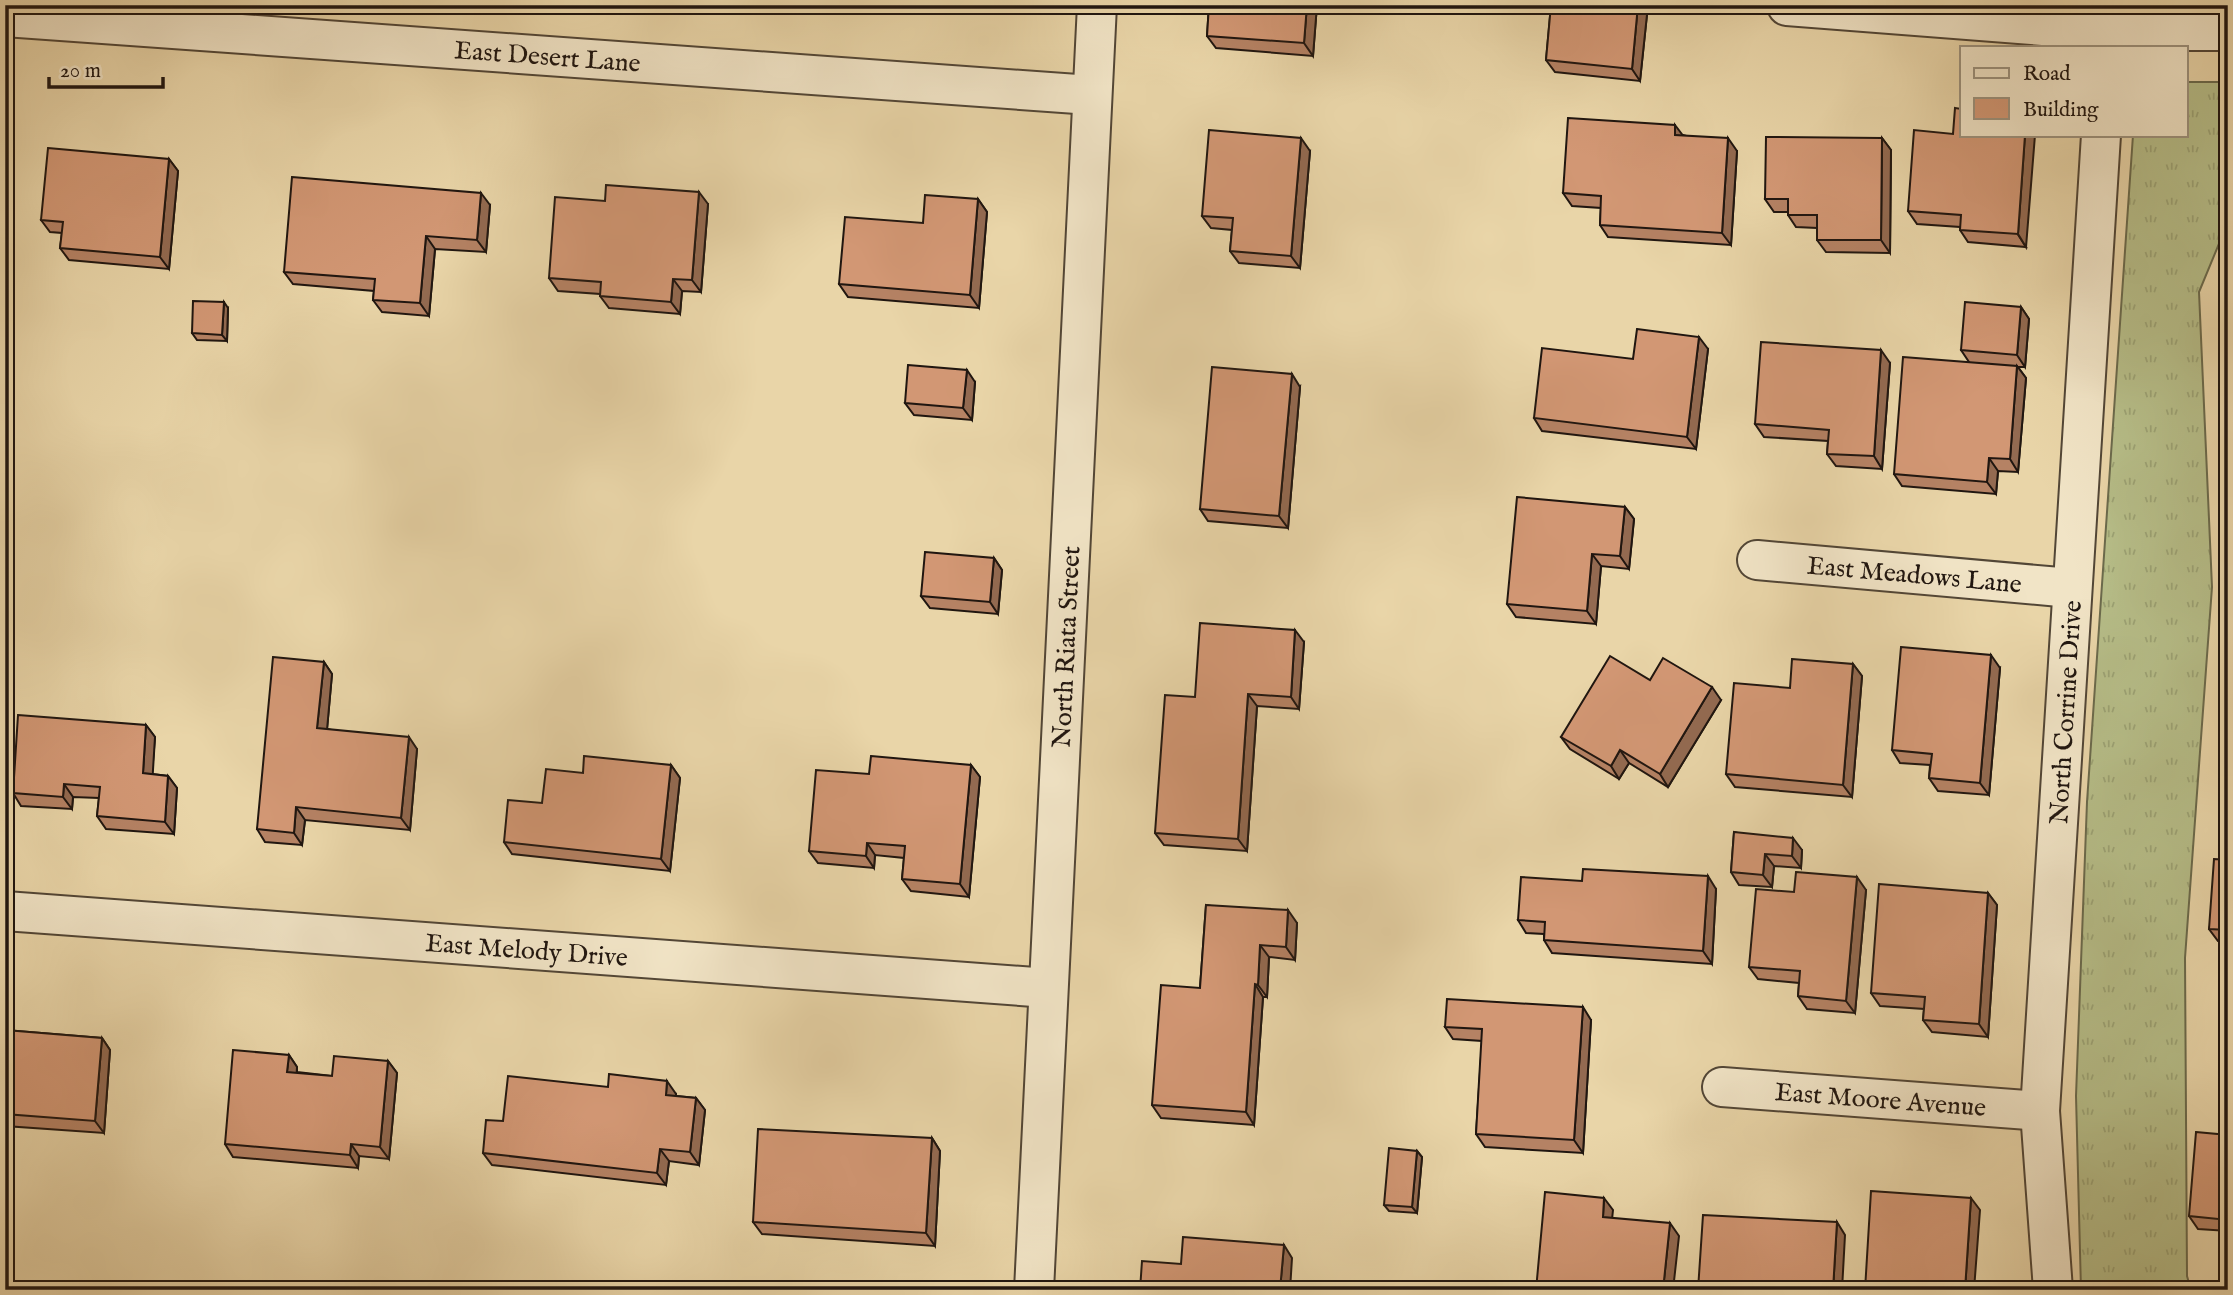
<svg xmlns="http://www.w3.org/2000/svg" width="2233" height="1295" viewBox="0 0 2233 1295" font-family="'IM FELL English',serif">
  <style>
    .grass { fill: url(#grass-tufts); stroke: #6b6a4c; stroke-width: 2 }
    .lines { fill: none; stroke-linecap: round; stroke-linejoin: round }
    .minor-casing { stroke: #524636; stroke-width: 42 }
    .minor { stroke: #f1e4c6; stroke-width: 38 }
    .wall { fill: #b58264; stroke: #201610; stroke-width: 2 }
    .shaded-wall { fill: #936a51; stroke: #201610; stroke-width: 2 }
    .building { fill: #d29774; stroke: #201610; stroke-width: 2 }
    .labels { text-anchor: middle; stroke-width: 5; stroke-linejoin: round; paint-order: stroke }
    .street-label { font-size: 26px; fill: #201610; stroke: #f1e4c6 }
  </style>
  <defs>
    <pattern id="grass-tufts" width="24" height="20" patternUnits="userSpaceOnUse" patternTransform="scale(1.75)"><rect width="24" height="20" fill="#b6bd88"/><path d="M3 7l-1-3M5 7V3M7 7l1-3M15 17l-1-3M17 17v-4M19 17l1-3" fill="none" stroke="#9ca274"/></pattern>
  </defs>
  <rect width="100%" height="100%" fill="#e9d5a8"/>
  <filter id="stains"><feTurbulence type="fractalNoise" baseFrequency=".00286" numOctaves="4"/><feColorMatrix values="0 0 0 0 .2 0 0 0 0 .09 0 0 0 0 .02 0 0 0 .5 -.17"/></filter>
  <radialGradient id="worn" r=".72"><stop offset=".6" stop-color="#630" stop-opacity="0"/><stop offset="1" stop-color="#630" stop-opacity=".3"/></radialGradient>
  <polygon class="grass" points="2186,82 2228,82 2228,222 2199,292 2212,587 2185,958 2187,1276 2191,1290 2081,1290 2076,1096 2087,802 2133,135 2186,135"/>
  <g class="lines">
    <defs>
      <g id="minor">
        <polyline points="1787,6 2108,31 2228,31"/>
        <path id="s1" d="M5,17L1091,95"/>
        <path id="s2" d="M1757,560L2071,588"/>
        <path id="s3" d="M5,911L1048,988"/>
        <path id="s4" d="M1722,1087L2040,1111"/>
        <path id="s5" d="M1034,1290L1097,5"/>
        <path id="s6" d="M2053,1290L2040,1111L2101,135"/>
      </g>
    </defs>
    <use href="#minor" class="minor-casing"/>
    <use href="#minor" class="minor"/>
  </g>
  <g class="wall">
    <polygon points="1209,5 1317,5 1313,56 1216,48 1207,36"/>
    <polygon points="1551,5 1648,5 1640,81 1555,72 1546,60"/>
    <polygon points="1953,134 2026,247 1968,242 1960,230 1960,227 1917,224 1908,211"/>
    <polygon points="1683,135 1737,151 1731,245 1608,237 1600,225 1601,208 1572,206 1563,193"/>
    <polygon points="1882,138 1891,150 1890,253 1826,252 1817,240 1817,228 1796,227 1788,215 1788,212 1774,212 1765,199"/>
    <polygon points="1310,151 1300,268 1239,263 1230,251 1232,230 1211,228 1202,216"/>
    <polygon points="169,159 178,171 169,269 69,260 60,248 62,233 50,232 41,220"/>
    <polygon points="978,199 987,212 979,308 848,297 839,284 923,223"/>
    <polygon points="605,201 708,204 701,292 682,291 680,314 609,308 600,296 600,294 558,291 549,278"/>
    <polygon points="490,205 486,252 435,249 429,316 382,312 373,300 374,291 293,284 284,272"/>
    <polygon points="2021,307 2029,319 2025,367 2018,367 2026,378 2018,472 1998,471 1996,494 1902,486 1894,474 1969,362 1961,350"/>
    <polygon points="228,308 227,341 197,340 192,333"/>
    <polygon points="1708,349 1696,449 1542,431 1534,418 1633,359"/>
    <polygon points="1890,363 1882,469 1836,466 1827,454 1828,441 1764,437 1755,424"/>
    <polygon points="975,382 972,420 914,415 905,403"/>
    <polygon points="1300,387 1288,528 1208,521 1200,509"/>
    <polygon points="1625,507 1634,519 1629,569 1601,566 1596,624 1516,617 1507,604"/>
    <polygon points="994,558 1002,570 998,614 930,608 921,596"/>
    <polygon points="1304,642 1299,709 1257,706 1247,851 1164,845 1155,833 1195,697"/>
    <polygon points="324,662 332,674 327,729 417,749 410,830 305,820 302,845 265,842 257,829"/>
    <polygon points="1853,664 1862,676 1852,797 1735,787 1726,774 1790,688"/>
    <polygon points="2000,668 1989,795 1938,791 1929,778 1930,765 1900,763 1892,750"/>
    <polygon points="1650,680 1721,700 1668,787 1629,763 1619,779 1570,749 1561,737"/>
    <polygon points="146,725 155,737 152,774 168,776 177,788 174,834 106,829 97,816 99,798 73,797 72,809 21,806 13,793"/>
    <polygon points="671,765 680,778 670,871 512,854 504,842 542,803 583,773"/>
    <polygon points="971,765 980,777 969,897 911,891 902,879 904,858 875,855 874,868 818,863 809,851 869,774"/>
    <polygon points="1734,832 1802,850 1801,868 1774,866 1772,887 1739,885 1731,872"/>
    <polygon points="2228,860 2228,942 2218,941 2209,929"/>
    <polygon points="1716,889 1712,964 1552,953 1544,940 1544,934 1526,933 1518,920"/>
    <polygon points="1866,890 1855,1013 1807,1009 1798,996 1799,983 1758,979 1749,967 1794,892"/>
    <polygon points="1988,893 1997,905 1988,1037 1932,1032 1923,1020 1924,1009 1880,1006 1871,993"/>
    <polygon points="1206,905 1297,923 1295,960 1269,957 1267,997 1263,997 1254,1125 1161,1118 1152,1105 1200,988"/>
    <polygon points="1591,1020 1583,1153 1485,1147 1476,1134 1482,1041 1453,1039 1445,1027"/>
    <polygon points="5,1030 102,1038 110,1050 104,1133 5,1126"/>
    <polygon points="289,1055 297,1067 297,1072 332,1076 388,1061 397,1073 389,1159 359,1156 358,1168 233,1157 225,1144"/>
    <polygon points="676,1094 676,1096 696,1098 705,1110 699,1165 669,1161 666,1185 492,1165 483,1153 503,1121"/>
    <polygon points="2228,1135 2228,1231 2198,1229 2189,1216"/>
    <polygon points="932,1138 940,1151 935,1246 762,1234 753,1222"/>
    <polygon points="1417,1151 1422,1157 1417,1213 1389,1211 1384,1205"/>
  </g>
  <g class="shaded-wall">
    <polygon points="1307,5 1317,5 1313,56 1304,43"/>
    <polygon points="1638,5 1648,5 1640,81 1632,69"/>
    <polygon points="1675,125 1684,137 1675,135"/>
    <polygon points="2025,135 2035,135 2026,247 2018,234"/>
    <polygon points="1301,138 1310,151 1300,268 1291,256"/>
    <polygon points="1728,138 1737,151 1731,245 1722,233"/>
    <polygon points="1882,138 1891,150 1890,253 1881,240"/>
    <polygon points="169,159 178,171 169,269 160,257"/>
    <polygon points="699,192 708,204 701,292 692,280"/>
    <polygon points="481,193 490,205 486,252 477,240"/>
    <polygon points="978,199 987,212 979,308 970,295"/>
    <polygon points="426,236 435,249 429,316 420,303"/>
    <polygon points="673,279 682,291 680,314 671,302"/>
    <polygon points="224,302 228,308 227,341 222,335"/>
    <polygon points="2021,307 2029,319 2025,367 2017,355"/>
    <polygon points="1699,337 1708,349 1696,449 1687,437"/>
    <polygon points="1881,350 1890,363 1882,469 1874,456"/>
    <polygon points="2017,366 2026,378 2018,472 2010,459"/>
    <polygon points="967,370 975,382 972,420 963,408"/>
    <polygon points="1292,374 1300,387 1288,528 1279,516"/>
    <polygon points="1989,458 1998,471 1996,494 1987,482"/>
    <polygon points="1625,507 1634,519 1629,569 1620,556"/>
    <polygon points="1592,554 1601,566 1596,624 1587,611"/>
    <polygon points="994,558 1002,570 998,614 990,602"/>
    <polygon points="1295,630 1304,642 1299,709 1291,697"/>
    <polygon points="1991,655 2000,668 1989,795 1980,783"/>
    <polygon points="324,662 332,674 326,741 317,728"/>
    <polygon points="1853,664 1862,676 1852,797 1843,785"/>
    <polygon points="1712,687 1721,700 1668,787 1660,774"/>
    <polygon points="1248,694 1257,706 1247,851 1238,839"/>
    <polygon points="146,725 155,737 152,786 143,773"/>
    <polygon points="409,737 417,749 410,830 401,818"/>
    <polygon points="1620,750 1629,763 1619,779 1611,766"/>
    <polygon points="671,765 680,778 670,871 661,859"/>
    <polygon points="971,765 980,777 969,897 960,884"/>
    <polygon points="168,776 177,788 174,834 165,822"/>
    <polygon points="64,784 73,797 72,809 63,797"/>
    <polygon points="296,807 305,820 302,845 294,833"/>
    <polygon points="1793,838 1802,850 1801,868 1792,856"/>
    <polygon points="867,843 875,855 874,868 866,856"/>
    <polygon points="1765,854 1774,866 1772,887 1763,875"/>
    <polygon points="1708,876 1716,889 1712,964 1703,951"/>
    <polygon points="1857,877 1866,890 1855,1013 1846,1001"/>
    <polygon points="1988,893 1997,905 1988,1037 1979,1024"/>
    <polygon points="1288,910 1297,923 1295,960 1286,947"/>
    <polygon points="1260,945 1269,957 1267,997 1258,985"/>
    <polygon points="1255,984 1263,997 1254,1125 1246,1112"/>
    <polygon points="1583,1007 1591,1020 1583,1153 1574,1140"/>
    <polygon points="102,1038 110,1050 104,1133 95,1121"/>
    <polygon points="289,1055 297,1067 296,1084 287,1072"/>
    <polygon points="388,1061 397,1073 389,1159 380,1147"/>
    <polygon points="667,1081 676,1094 674,1107 666,1095"/>
    <polygon points="696,1098 705,1110 699,1165 690,1152"/>
    <polygon points="932,1138 940,1151 935,1246 926,1233"/>
    <polygon points="351,1144 359,1156 358,1168 350,1155"/>
    <polygon points="660,1149 669,1161 666,1185 657,1173"/>
    <polygon points="1417,1151 1422,1157 1417,1213 1412,1207"/>
    <polygon points="1604,1198 1613,1210 1611,1229 1603,1217"/>
    <polygon points="1971,1198 1980,1210 1974,1290 1965,1290"/>
    <polygon points="1837,1222 1845,1235 1842,1290 1833,1290"/>
    <polygon points="1670,1223 1679,1236 1673,1290 1663,1290"/>
    <polygon points="1284,1245 1292,1258 1290,1290 1280,1290"/>
  </g>
  <g class="building">
    <polygon points="1209,5 1307,5 1304,43 1207,36"/>
    <polygon points="1551,5 1638,5 1632,69 1546,60"/>
    <polygon points="1955,108 1962,109 1962,135 2025,135 2018,234 1960,230 1961,215 1908,211 1914,130 1953,134"/>
    <polygon points="1568,118 1675,125 1675,135 1728,138 1722,233 1600,225 1601,196 1563,193"/>
    <polygon points="1209,130 1301,138 1291,256 1230,251 1233,218 1202,216"/>
    <polygon points="1766,137 1882,138 1881,240 1817,240 1817,215 1788,215 1788,199 1765,199"/>
    <polygon points="48,148 169,159 160,257 60,248 63,222 41,220"/>
    <polygon points="292,177 481,193 477,240 426,236 420,303 373,300 375,279 284,272"/>
    <polygon points="606,185 699,192 692,280 673,279 671,302 600,296 601,282 549,278 555,197 605,201"/>
    <polygon points="925,195 978,199 970,295 839,284 845,217 923,223"/>
    <polygon points="193,301 224,302 222,335 192,333"/>
    <polygon points="1965,302 2021,307 2017,355 1961,350"/>
    <polygon points="1637,329 1699,337 1687,437 1534,418 1542,348 1633,359"/>
    <polygon points="1761,342 1881,350 1874,456 1827,454 1829,430 1755,424"/>
    <polygon points="1903,357 2017,366 2010,459 1989,458 1987,482 1894,474"/>
    <polygon points="908,365 967,370 963,408 905,403"/>
    <polygon points="1212,367 1292,374 1279,516 1200,509"/>
    <polygon points="1517,497 1625,507 1620,556 1592,554 1587,611 1507,604"/>
    <polygon points="925,552 994,558 990,602 921,596"/>
    <polygon points="1200,623 1295,630 1291,697 1248,694 1238,839 1155,833 1165,695 1195,697"/>
    <polygon points="1901,647 1991,655 1980,783 1929,778 1932,754 1892,750"/>
    <polygon points="1610,656 1650,680 1663,658 1712,687 1660,774 1620,750 1611,766 1561,737"/>
    <polygon points="273,657 324,662 317,728 409,737 401,818 296,807 294,833 257,829"/>
    <polygon points="1792,659 1853,664 1843,785 1726,774 1734,683 1790,688"/>
    <polygon points="18,715 146,725 143,773 168,776 165,822 97,816 100,787 64,784 63,797 13,793"/>
    <polygon points="584,756 671,765 661,859 504,842 508,800 542,803 546,769 583,773"/>
    <polygon points="871,756 971,765 960,884 902,879 905,846 867,843 866,856 809,851 816,770 869,774"/>
    <polygon points="1734,832 1793,838 1792,856 1765,854 1763,875 1731,872"/>
    <polygon points="2214,859 2228,860 2228,930 2209,929"/>
    <polygon points="1583,869 1708,876 1703,951 1544,940 1545,922 1518,920 1521,877 1582,881"/>
    <polygon points="1796,872 1857,877 1846,1001 1798,996 1800,971 1749,967 1756,889 1794,892"/>
    <polygon points="1879,884 1988,893 1979,1024 1923,1020 1925,997 1871,993"/>
    <polygon points="1206,905 1288,910 1286,947 1260,945 1258,985 1255,984 1246,1112 1152,1105 1161,985 1200,988"/>
    <polygon points="1447,999 1583,1007 1574,1140 1476,1134 1482,1029 1445,1027"/>
    <polygon points="5,1030 102,1038 95,1121 5,1114"/>
    <polygon points="233,1050 289,1055 287,1072 332,1076 334,1056 388,1061 380,1147 351,1144 350,1155 225,1144"/>
    <polygon points="609,1074 667,1081 666,1095 696,1098 690,1152 660,1149 657,1173 483,1153 486,1120 503,1121 508,1076 608,1087"/>
    <polygon points="758,1129 932,1138 926,1233 753,1222"/>
    <polygon points="2196,1132 2228,1135 2228,1220 2189,1216"/>
    <polygon points="1389,1148 1417,1151 1412,1207 1384,1205"/>
    <polygon points="1871,1191 1971,1198 1965,1290 1865,1290"/>
    <polygon points="1545,1192 1604,1198 1603,1217 1670,1223 1663,1290 1536,1290"/>
    <polygon points="1703,1215 1837,1222 1833,1290 1698,1290"/>
    <polygon points="1183,1237 1284,1245 1280,1290 1140,1290 1142,1261 1181,1264"/>
  </g>
  <g class="labels">
    <g class="street-label">
      <text dy="9" stroke="none"><textPath href="#s1" startOffset="544">East Desert Lane</textPath></text>
      <text dy="9" stroke="none"><textPath href="#s2" startOffset="158">East Meadows Lane</textPath></text>
      <text dy="9" stroke="none"><textPath href="#s5" startOffset="644">North Riata Street</textPath></text>
      <text dy="9" stroke="none"><textPath href="#s6" startOffset="579">North Corrine Drive</textPath></text>
      <text dy="9" stroke="none"><textPath href="#s3" startOffset="523">East Melody Drive</textPath></text>
      <text dy="9" stroke="none"><textPath href="#s4" startOffset="159">East Moore Avenue</textPath></text>
    </g>
  </g>
  <rect width="2233" height="1295" fill="none" stroke="#e9d5a8" stroke-width="28"/>
  <rect x="7" y="7" width="2219" height="1281" fill="none" stroke="#201610" stroke-width="3.5"/>
  <rect x="14" y="14" width="2205" height="1267" fill="none" stroke="#201610" stroke-width="2"/>
  <rect x="1960" y="46" width="228" height="91" fill="#f1e4c6" stroke="#9d927d" stroke-width="2"/>
  <rect x="1974" y="68" width="35" height="10" fill="#f1e4c6" stroke="#9d927d" stroke-width="2"/>
  <text x="2023" y="80" font-size="21" fill="#201610">Road</text>
  <rect x="1974" y="98" width="35" height="21" fill="#d29774" stroke="#9d927d" stroke-width="2"/>
  <text x="2023" y="116" font-size="21" fill="#201610">Building</text>
  <path d="M49 77v10h114v-10" fill="none" stroke="#201610" stroke-width="3.5"/>
  <text x="60" y="77" font-size="21" fill="#201610" stroke="#f1e4c6" stroke-width="5" paint-order="stroke">20 m</text>
  <rect width="100%" height="100%" filter="url(#stains)"/>
  <rect width="100%" height="100%" fill="url(#worn)"/>
</svg>
